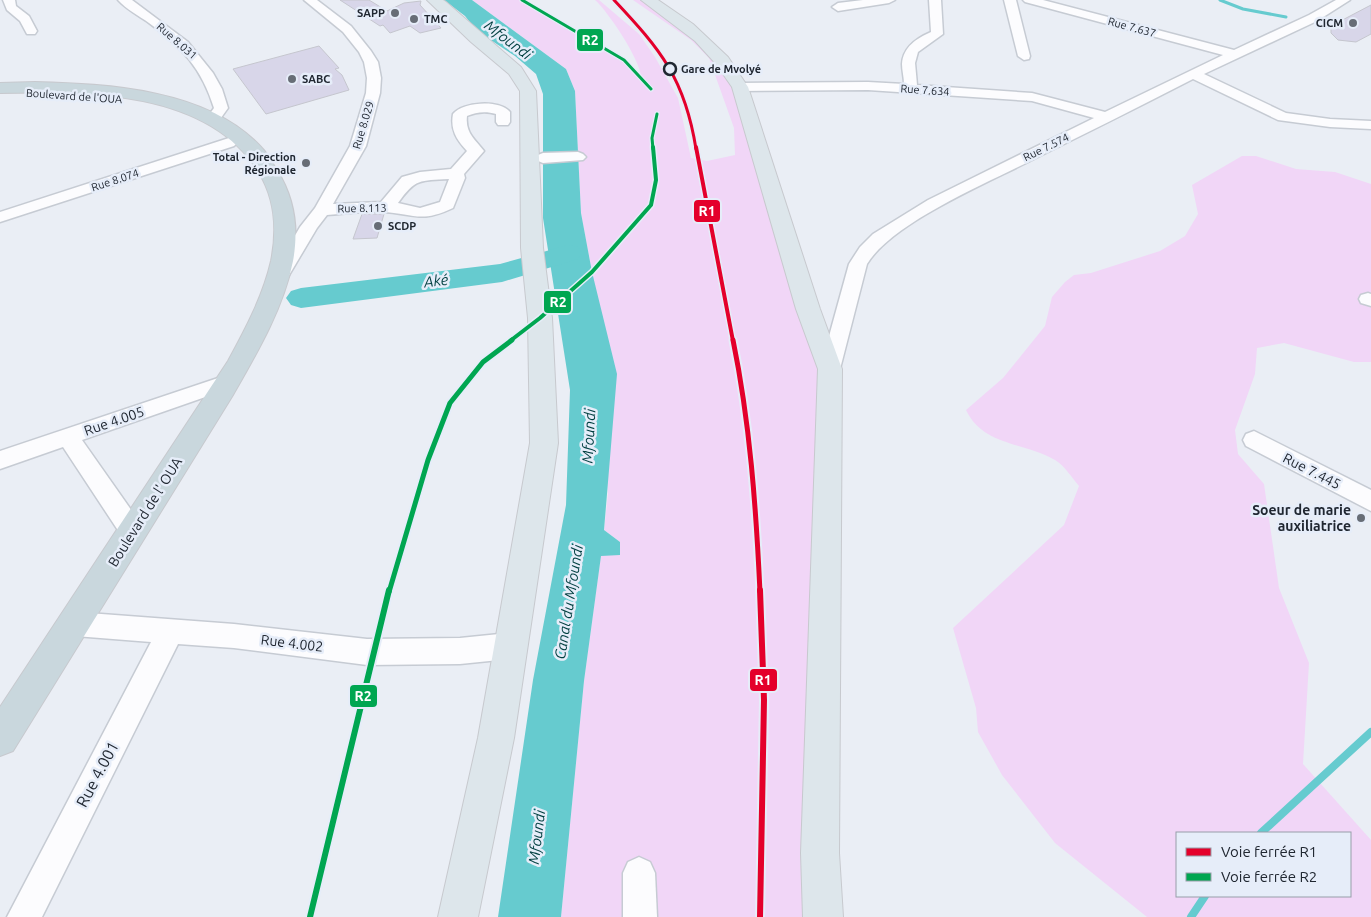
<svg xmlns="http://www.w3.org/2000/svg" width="1371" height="917" viewBox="0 0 1371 917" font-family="Ubuntu,sans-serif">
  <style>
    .green { fill: #f1d6f7; fill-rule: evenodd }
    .water { fill: #66cbcf }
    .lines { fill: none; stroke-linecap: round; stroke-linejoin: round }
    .stream-far1 { stroke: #66cbcf; stroke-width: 3 }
    .stream { stroke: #66cbcf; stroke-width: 8 }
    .river { fill: #66cbcf; fill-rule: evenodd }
    .building { fill: #d8d6e9; stroke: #c5c6ce }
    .minor-casing { stroke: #c6cbd3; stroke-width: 3 }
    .major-casing { stroke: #c7c9ce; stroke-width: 2 }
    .highway-casing { stroke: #c7c9ce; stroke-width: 2 }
    .minor { fill: #fcfcfe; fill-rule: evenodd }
    .major { fill: #dde6eb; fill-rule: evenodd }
    .highway { fill: #c9d7dd; fill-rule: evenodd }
    .rail-far3-casing { stroke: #d0d2d4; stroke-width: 4 }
    .rail-far2-casing { stroke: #d0d2d4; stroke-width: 4.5 }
    .rail-far1-casing { stroke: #d0d2d4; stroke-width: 5.5 }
    .rail-casing { stroke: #d0d2d4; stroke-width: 7 }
    .rail-far3 { stroke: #e6edf9; stroke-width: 2.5; stroke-dasharray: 7; stroke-linecap: butt }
    .rail-far2 { stroke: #e6edf9; stroke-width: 3; stroke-dasharray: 9; stroke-linecap: butt }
    .rail-far1 { stroke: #e6edf9; stroke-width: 4; stroke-dasharray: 11; stroke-linecap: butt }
    .rail { stroke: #e6edf9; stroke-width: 5; stroke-dasharray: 14; stroke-linecap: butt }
    .rail-1-far3-casing { stroke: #e6edf9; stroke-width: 5.5 }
    .rail-1-far2-casing { stroke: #e6edf9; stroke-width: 7 }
    .rail-1-far1-casing { stroke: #e6edf9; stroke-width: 9 }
    .rail-1-casing { stroke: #e6edf9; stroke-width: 10 }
    .rail-2-far3-casing { stroke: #e6edf9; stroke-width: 5.5 }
    .rail-2-far2-casing { stroke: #e6edf9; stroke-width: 7 }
    .rail-2-far1-casing { stroke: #e6edf9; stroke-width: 9 }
    .rail-2-casing { stroke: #e6edf9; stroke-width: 10 }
    .rail-1-far3 { stroke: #e4002b; stroke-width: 3 }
    .rail-1-far2 { stroke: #e4002b; stroke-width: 4 }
    .rail-1-far1 { stroke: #e4002b; stroke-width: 5 }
    .rail-1 { stroke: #e4002b; stroke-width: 6 }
    .rail-2-far3 { stroke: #00a651; stroke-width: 3 }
    .rail-2-far2 { stroke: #00a651; stroke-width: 4 }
    .rail-2-far1 { stroke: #00a651; stroke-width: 5 }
    .rail-2 { stroke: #00a651; stroke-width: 6 }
    .poi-dot { fill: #676d76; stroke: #e6edf9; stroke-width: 2 }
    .stop-dot { fill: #e6edf9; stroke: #202731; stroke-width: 2.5 }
    .labels { text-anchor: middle; stroke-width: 5; stroke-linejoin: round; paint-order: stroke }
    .far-poi-label { font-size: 11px; font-weight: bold; fill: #202731; stroke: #e6edf9; text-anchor: end }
    .far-street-label { font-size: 11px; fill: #202731; stroke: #e6edf9 }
    .far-stop-label { font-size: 11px; font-weight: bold; fill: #202731; stroke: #e6edf9; text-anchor: start }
    .street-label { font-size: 14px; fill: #202731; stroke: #e6edf9 }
    .poi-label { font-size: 14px; font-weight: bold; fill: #202731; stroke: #e6edf9; text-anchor: end }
    .water-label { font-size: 15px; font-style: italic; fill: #003f40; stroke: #e6edf9 }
    .near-street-label { font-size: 16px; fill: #202731; stroke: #e6edf9 }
    .line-badge { stroke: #e6edf9; stroke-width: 2 }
    .badge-label { font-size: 14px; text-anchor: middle; font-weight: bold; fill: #fff }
  </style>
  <rect width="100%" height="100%" fill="#eaeef5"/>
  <g class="green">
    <path d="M472,0H522L624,60L641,78C642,62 607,10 595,0H599L639,34L655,57L678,98L691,158L707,161L735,155L734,128L709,58L691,40L633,0H648L661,8L735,76L830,369L823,917H561L584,681L601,555H619L620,542L604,530L608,494L592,272L581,213L575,91L566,69Z"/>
    <path d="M1242,156H1256L1296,169L1335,172L1371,184V362H1354L1284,343L1257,348L1255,374L1235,430L1238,454L1264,484L1279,588L1309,663L1303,764L1371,840V917H1147L1055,843L1002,775L978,732L976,708L953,628L1064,525L1079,486C1072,478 1064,465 1055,460C1024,442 983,446 966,410L1003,378L1045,326L1052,297L1065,282L1074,275L1091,273L1160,251L1185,236L1198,214L1192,185ZM1177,833H1350V896H1177Z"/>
  </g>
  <polygon class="water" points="444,0 472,0 566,69 575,91 581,213 592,272 617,374 604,530 620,542 620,555 601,556 584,681 561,917 498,917 533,680 566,505 570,390 543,218 543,94 536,74 515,56 477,31 465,16"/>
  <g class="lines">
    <polyline class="stream-far1" points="1220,0 1243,9 1286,17"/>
    <g class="stream">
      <polyline points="1261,833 1371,732"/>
      <polyline points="1191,917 1205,896"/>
    </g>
    <polygon class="river" points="568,245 578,247 582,253 578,259 502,282 301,308 291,305 286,298 291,291 301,288 500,264"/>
  </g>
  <g class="building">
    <polygon points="340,0 369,0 387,11 404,3 421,1 420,5 441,28 420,33 410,26 390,33 383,25 380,26"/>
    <polygon points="1371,5 1371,34 1356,42 1338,40 1331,33 1331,26"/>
    <polygon points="319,46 339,68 335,69 342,75 349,90 266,114 233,69"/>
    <polygon points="362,214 384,214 377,238 353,239"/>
  </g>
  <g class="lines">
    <defs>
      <g id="minor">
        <polygon points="3,0 15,0 16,6 29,16 37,31 35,34 27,34 20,21 7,10"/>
        <path d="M118,0H132L188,42L213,73L222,89L228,108L218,122H208L206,119L214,108C202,69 182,47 149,23C139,16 126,9 118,0Z"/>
        <path d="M304,0H317L351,26L371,51L378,62L381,78L380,93L366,146L333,204L381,202L402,177L420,172L451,169L467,151C457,140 450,130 453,114C462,102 500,99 510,112V122L508,125H498L496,122V114C486,111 476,112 467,116C465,133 475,139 484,151L464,174L465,178L453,208C419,224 414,213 381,212C363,211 345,214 327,215L317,228L285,282L279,284L273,282L270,278L300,227L315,208L350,146L366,93L367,78L364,62L359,52L343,32ZM449,179L440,202L420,208L398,203C416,178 419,181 449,179Z"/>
        <polygon points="863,0 895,0 889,3 838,11 832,7 838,3"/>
        <path d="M929,0H941L943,34L918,52L915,63L917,85L1032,93L1105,112L1223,55L1025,2L1023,0H1043L1234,50L1309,15L1336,0H1350L1317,21L1204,74L1286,113L1330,119L1371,121V129L1330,127L1278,120L1193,79C1139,107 1084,134 1030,161C985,184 892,223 867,264L840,369L837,374L830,376L823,374L820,369L849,264L860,247L873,234L928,200L1094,118L1032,101L868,90L740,91L733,87L740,83L868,82L904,84C904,77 902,71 902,64C903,47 917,38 931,32Z"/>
        <polygon points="1004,0 1016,0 1030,56 1029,59 1024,60 1018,56"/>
        <polygon points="229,138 234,140 237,143 234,146 0,222 0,212"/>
        <polygon points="578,152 583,154 586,157 583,160 543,163 538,161 535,158 538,155 543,153"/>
        <polygon points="1368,293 1371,294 1371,306 1361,303 1359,299 1361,295"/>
        <polygon points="227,375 234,377 237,382 234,387 82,440 141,524 144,531 141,538 132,541 123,538 63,447 0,469 0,451"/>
        <polygon points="1254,431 1371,490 1371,511 1246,446 1243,440 1246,434"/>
        <polygon points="75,612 234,624 367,639 460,638 509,633 519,637 522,646 519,655 509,659 460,664 367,665 234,648 178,644 42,917 7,917 151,642 75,636 66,633 62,624 66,615"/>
        <polygon points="639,857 650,862 655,873 657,917 623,917 623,873 628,862"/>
      </g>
      <g id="major">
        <polygon points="427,0 443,0 446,2 521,67 536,91 543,248 552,318 558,443 514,738 478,917 438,917 478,738 530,443 528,318 521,248 520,91 509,74 471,42"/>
        <polygon points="641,0 658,0 693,24 728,57 748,87 820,309 842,369 839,853 843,917 803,917 801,853 818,369 796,309 732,87 716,64 695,41"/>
      </g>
      <path id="highway" d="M35,82C108,84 209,89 262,148C268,154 272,163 277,170C294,197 299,229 293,261C283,309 257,353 233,395L13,751L0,756V707L228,361C245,330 263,296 271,261C277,231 275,199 259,173C209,90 86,91 0,93V83Z"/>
    </defs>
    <use href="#minor" class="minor-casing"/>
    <use href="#major" class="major-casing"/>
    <use href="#highway" class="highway-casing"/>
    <use href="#minor" class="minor"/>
    <use href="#major" class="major"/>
    <use href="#highway" class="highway"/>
    <defs>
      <g id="rail-far3">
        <polyline points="522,0 624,60 651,89"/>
        <polyline points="653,149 652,138 657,114"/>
      </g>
      <polyline id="rail-far2" points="510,341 540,318 592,272 651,205 656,180 653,147"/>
      <polyline id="rail-far1" points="389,592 428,460 450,403 483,362 512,340"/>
      <polyline id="rail" points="310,917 389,590"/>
    </defs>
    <use href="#rail-far3" class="rail-far3-casing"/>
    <use href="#rail-far2" class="rail-far2-casing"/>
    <use href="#rail-far1" class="rail-far1-casing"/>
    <use href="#rail" class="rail-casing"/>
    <use href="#rail-far3" class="rail-far3"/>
    <use href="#rail-far2" class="rail-far2"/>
    <use href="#rail-far1" class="rail-far1"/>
    <use href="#rail" class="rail"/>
    <defs>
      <path id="rail-1-far3" d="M614,0C661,50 685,79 696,149"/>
      <polyline id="rail-1-far2" points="696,147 733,341"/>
      <path id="rail-1-far1" d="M733,340C750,423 756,507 760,592"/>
      <polyline id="rail-1" points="760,590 764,700 760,917"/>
      <g id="rail-2-far3">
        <polyline points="522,0 624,60 651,89"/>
        <polyline points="653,149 652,138 657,114"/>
      </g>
      <polyline id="rail-2-far2" points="510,341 540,318 592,272 651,205 656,180 653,147"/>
      <polyline id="rail-2-far1" points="389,592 428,460 450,403 483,362 512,340"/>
      <polyline id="rail-2" points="310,917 389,590"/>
    </defs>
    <use href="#rail-1-far3" class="rail-1-far3-casing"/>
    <use href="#rail-1-far2" class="rail-1-far2-casing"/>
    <use href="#rail-1-far1" class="rail-1-far1-casing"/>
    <use href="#rail-1" class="rail-1-casing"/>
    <use href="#rail-2-far3" class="rail-2-far3-casing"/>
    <use href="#rail-2-far2" class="rail-2-far2-casing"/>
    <use href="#rail-2-far1" class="rail-2-far1-casing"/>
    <use href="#rail-2" class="rail-2-casing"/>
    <use href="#rail-1-far3" class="rail-1-far3"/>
    <use href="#rail-1-far2" class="rail-1-far2"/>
    <use href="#rail-1-far1" class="rail-1-far1"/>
    <use href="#rail-1" class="rail-1"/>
    <use href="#rail-2-far3" class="rail-2-far3"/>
    <use href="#rail-2-far2" class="rail-2-far2"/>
    <use href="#rail-2-far1" class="rail-2-far1"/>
    <use href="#rail-2" class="rail-2"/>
  </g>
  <g class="poi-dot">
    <circle cx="395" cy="13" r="5"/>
    <circle cx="414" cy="19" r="5"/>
    <circle cx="1353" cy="23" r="5"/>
    <circle cx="292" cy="79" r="5"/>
    <circle cx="306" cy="163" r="5"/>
    <circle cx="378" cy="226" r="5"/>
    <circle cx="1361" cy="518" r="5"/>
  </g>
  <circle class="stop-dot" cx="670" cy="69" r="6"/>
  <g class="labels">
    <g class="far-poi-label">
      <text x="385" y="17">SAPP</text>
      <text x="424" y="23" text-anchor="start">TMC</text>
      <text x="1343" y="27">CICM</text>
      <text x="302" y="83" text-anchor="start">SABC</text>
      <text x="296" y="161">Total - Direction<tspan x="296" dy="13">Régionale</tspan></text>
      <text x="388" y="230" text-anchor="start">SCDP</text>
    </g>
    <g class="far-street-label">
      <text transform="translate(1132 27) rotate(15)" y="4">Rue 7.637</text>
      <text transform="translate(177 41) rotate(41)" y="4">Rue 8.031</text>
      <text transform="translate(925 90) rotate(4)" y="4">Rue 7.634</text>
      <text transform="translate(74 96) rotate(4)" y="4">Boulevard de l'OUA</text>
      <text transform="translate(363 125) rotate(-73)" y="4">Rue 8.029</text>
      <text transform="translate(1046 147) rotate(-26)" y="4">Rue 7.574</text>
      <text transform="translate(115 180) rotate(-18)" y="4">Rue 8.074</text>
      <text transform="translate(362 208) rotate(-1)" y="4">Rue 8.113</text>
    </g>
    <g class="far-stop-label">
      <text x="681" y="73">Gare de Mvolyé</text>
    </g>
    <g class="street-label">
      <text transform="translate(114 421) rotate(-19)" y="5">Rue 4.005</text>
      <text transform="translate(1312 471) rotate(27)" y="5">Rue 7.445</text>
      <text transform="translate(145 512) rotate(-58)" y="5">Boulevard de l' OUA</text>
      <text transform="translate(292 643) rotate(7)" y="5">Rue 4.002</text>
    </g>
    <g class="poi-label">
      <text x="1351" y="515">Soeur de marie<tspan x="1351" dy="16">auxiliatrice</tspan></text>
    </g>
    <g class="water-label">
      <text transform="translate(508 40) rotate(37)" y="5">Mfoundi</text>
      <text transform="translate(436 281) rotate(-7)" y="5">Aké</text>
      <text transform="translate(589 436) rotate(-87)" y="5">Mfoundi</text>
      <text transform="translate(569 602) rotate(-81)" y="5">Canal du Mfoundi</text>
      <text transform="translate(537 837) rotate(-83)" y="5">Mfoundi</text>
    </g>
    <g class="near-street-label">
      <text transform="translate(97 774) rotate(-62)" y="6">Rue 4.001</text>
    </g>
  </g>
  <g class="line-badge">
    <rect x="576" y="28" width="28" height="24" rx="5" fill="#00a651"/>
    <rect x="693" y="199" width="28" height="24" rx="5" fill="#e4002b"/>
    <rect x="543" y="290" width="29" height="24" rx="5" fill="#00a651"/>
    <rect x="749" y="668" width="29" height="24" rx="5" fill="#e4002b"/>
    <rect x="349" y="684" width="29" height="24" rx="5" fill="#00a651"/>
  </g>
  <g class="badge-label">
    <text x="590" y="45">R2</text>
    <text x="707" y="216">R1</text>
    <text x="558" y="307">R2</text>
    <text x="763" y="685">R1</text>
    <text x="363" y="701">R2</text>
  </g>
  <rect x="1176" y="832" width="175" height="65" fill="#e6edf9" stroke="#979ea9"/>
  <rect x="1186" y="848" width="25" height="8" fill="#e4002b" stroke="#979ea9"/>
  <text x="1221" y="857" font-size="15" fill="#202731">Voie ferrée R1</text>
  <rect x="1186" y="873" width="25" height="8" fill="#00a651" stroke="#979ea9"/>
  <text x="1221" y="882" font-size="15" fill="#202731">Voie ferrée R2</text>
</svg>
